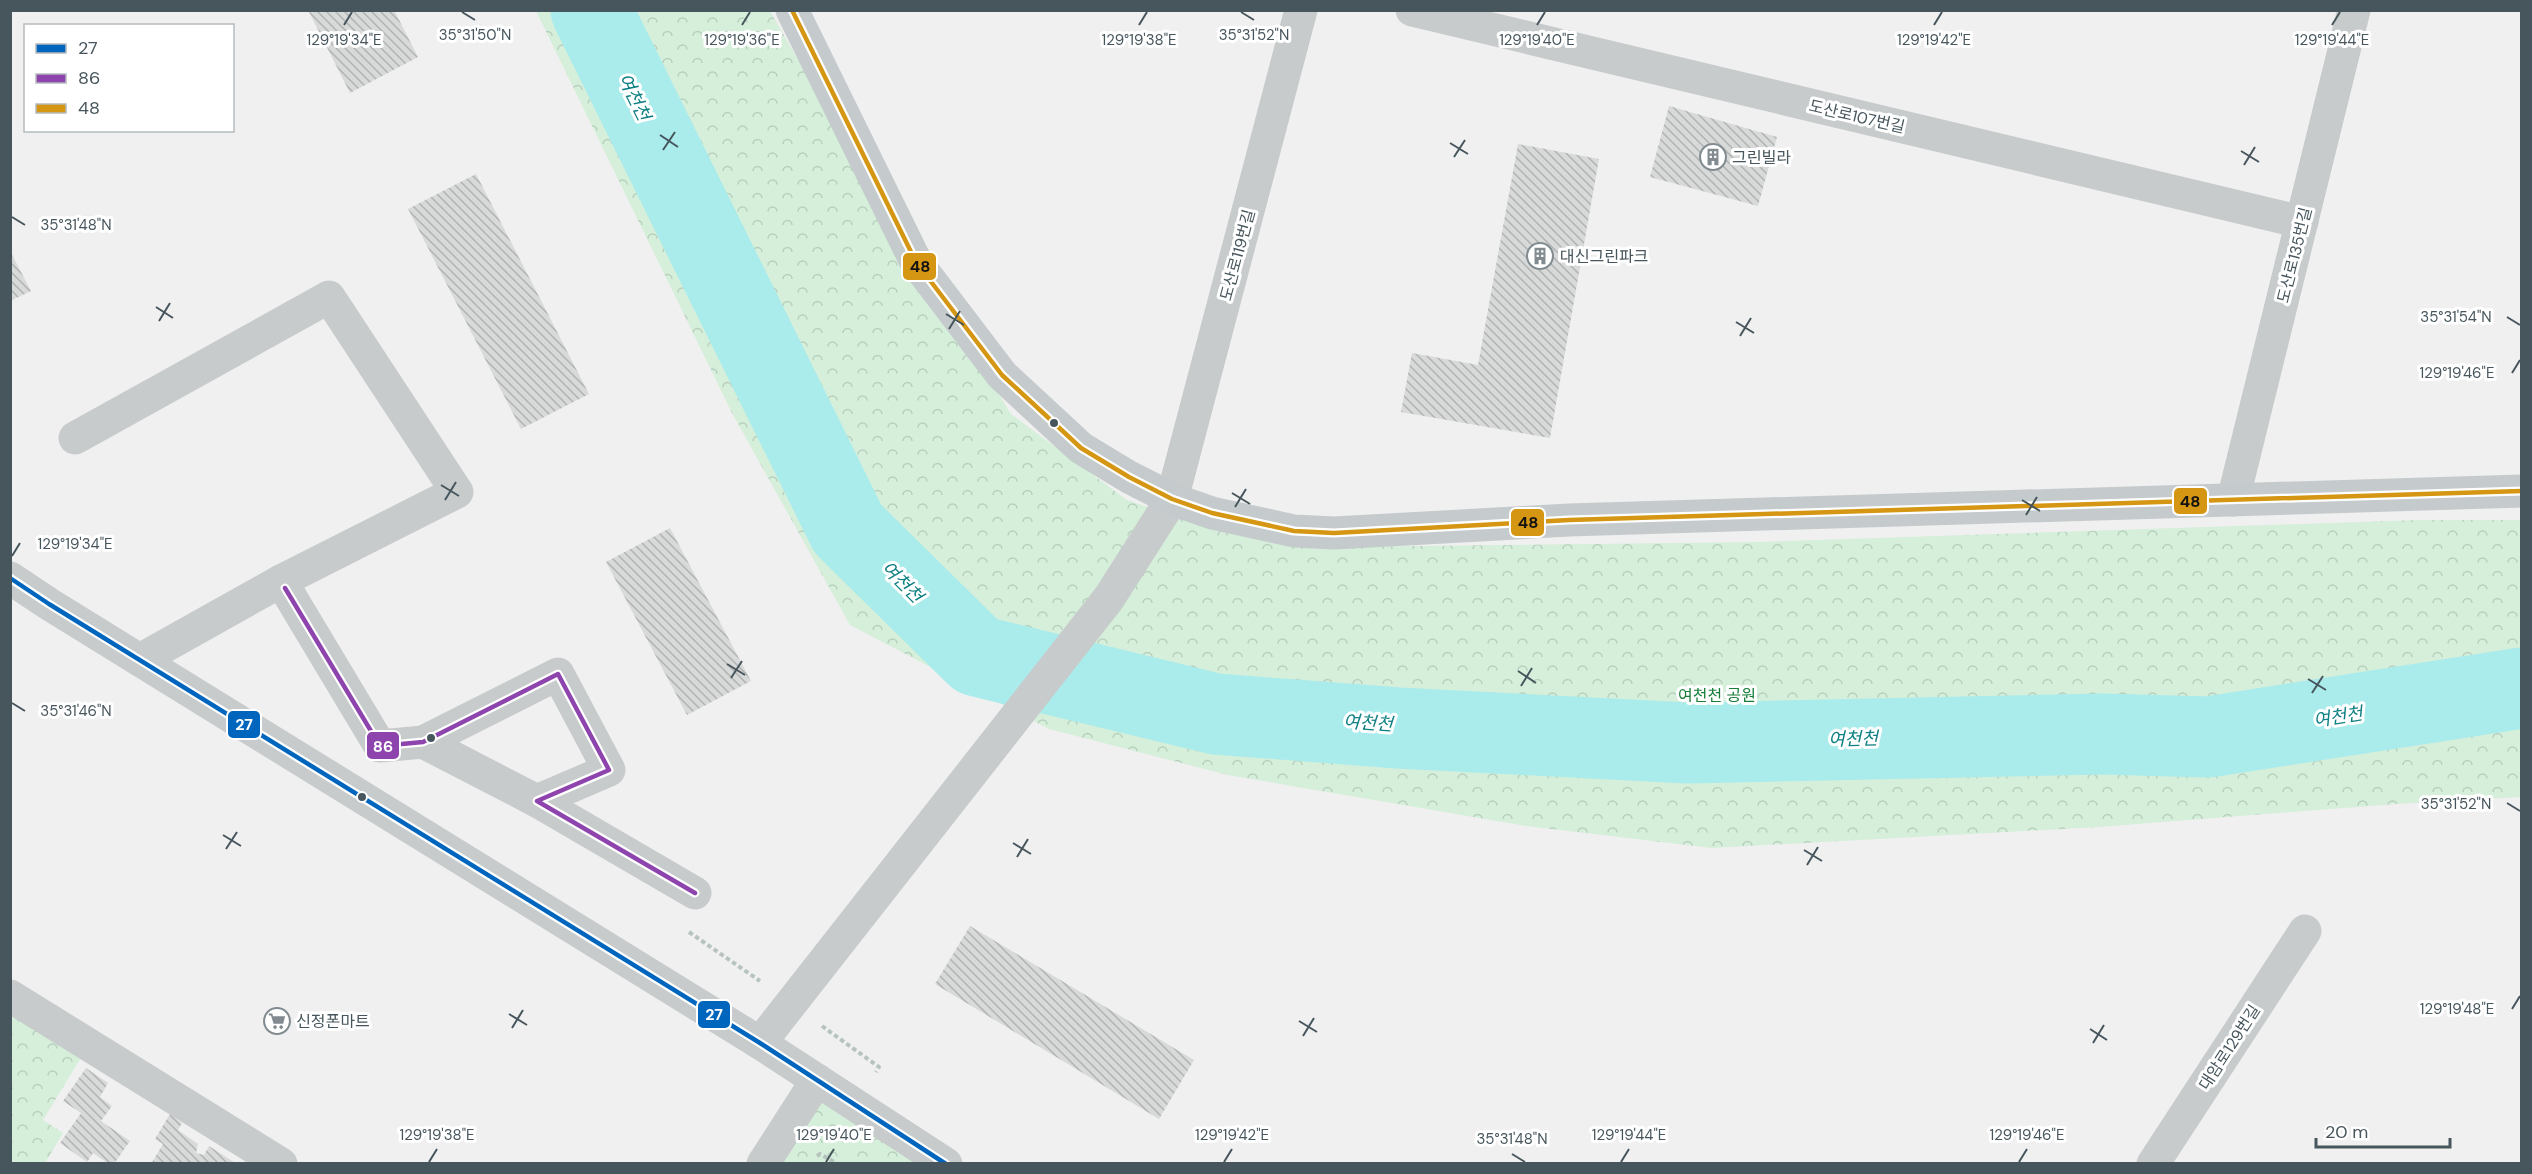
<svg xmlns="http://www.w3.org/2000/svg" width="2532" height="1174" viewBox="0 0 2532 1174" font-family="'DM Sans','Noto Sans KR',sans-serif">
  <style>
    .park { fill: url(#park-crowns) }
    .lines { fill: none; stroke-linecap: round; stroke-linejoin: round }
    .river { stroke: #aaebec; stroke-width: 81 }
    .building { fill: url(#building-back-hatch) }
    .path { stroke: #b7c4be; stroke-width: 4; stroke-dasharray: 4.5 3; stroke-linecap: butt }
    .minor { stroke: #c8cbcc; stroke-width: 33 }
    .major { stroke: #c5cacc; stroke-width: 33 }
    .bus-1-casing { stroke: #fff; stroke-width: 9 }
    .bus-2-casing { stroke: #fff; stroke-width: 9 }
    .bus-3-casing { stroke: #fff; stroke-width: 9 }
    .bus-1 { stroke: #0065bd; stroke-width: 4.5 }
    .bus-2 { stroke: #8e44ad; stroke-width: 4.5 }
    .bus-3 { stroke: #d49613; stroke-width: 4.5 }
    .ticks { fill: none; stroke: #47565d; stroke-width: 2 }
    .bus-dot { fill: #47565d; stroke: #fff; stroke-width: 2 }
    .labels { text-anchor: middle; stroke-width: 6; stroke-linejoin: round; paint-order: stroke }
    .street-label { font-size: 16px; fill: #47565d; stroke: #fff }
    .poi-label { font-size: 16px; fill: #47565d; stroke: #fff; text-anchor: start }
    .park-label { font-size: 16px; fill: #187e38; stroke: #fff }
    .water-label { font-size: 18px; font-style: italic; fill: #0f8083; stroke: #fff }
    .ticks-label { font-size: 15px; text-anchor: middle; fill: #47565d; stroke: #fff; stroke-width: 6; stroke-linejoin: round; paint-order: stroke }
    .line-badge { stroke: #fff; stroke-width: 2 }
    .badge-label { font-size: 16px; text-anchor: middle; font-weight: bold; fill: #fff }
    .pale-badge-label { font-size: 16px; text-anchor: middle; font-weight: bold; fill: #111 }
  </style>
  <defs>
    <pattern id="park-crowns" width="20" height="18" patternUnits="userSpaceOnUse" patternTransform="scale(1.5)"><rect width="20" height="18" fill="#d5efda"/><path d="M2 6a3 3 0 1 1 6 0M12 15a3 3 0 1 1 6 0" fill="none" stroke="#b8cfbe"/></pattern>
    <pattern id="building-back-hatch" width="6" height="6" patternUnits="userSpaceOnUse" patternTransform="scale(1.5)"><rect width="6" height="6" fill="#d8d9d9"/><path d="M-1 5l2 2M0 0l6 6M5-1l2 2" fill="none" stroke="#b1b3b3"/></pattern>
  </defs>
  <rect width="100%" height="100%" fill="#f1f0f0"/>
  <g class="park">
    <polygon points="536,11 770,11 820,98 1011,414 1127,500 1226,533 1328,547 1758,542 2418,520 2521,520 2521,797 2396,804 2099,827 1712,848 1526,826 1228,775 1049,729 850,625 732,413"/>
    <polygon points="10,1005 85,1051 43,1120 63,1133 45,1163 11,1163"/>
    <polygon points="817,1080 948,1164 763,1164"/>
  </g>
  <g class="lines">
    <polyline class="river" points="591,10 848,529 977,656 1216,714 1398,728 1688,743 2102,734 2208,737 2522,688"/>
  </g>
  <g class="building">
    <polygon points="308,10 394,10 418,57 350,93"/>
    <polygon points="1669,106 1777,137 1758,206 1650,177"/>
    <polygon points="1518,144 1599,159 1550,438 1401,412 1412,353 1478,365"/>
    <polygon points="476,174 589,394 521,429 408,209"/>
    <polygon points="10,251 31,291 10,301"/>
    <polygon points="670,528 751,681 687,715 606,562"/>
    <polygon points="970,926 1194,1060 1159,1119 935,984"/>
    <polygon points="86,1068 108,1083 100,1097 112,1106 101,1121 130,1141 114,1164 109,1164 93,1153 87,1162 60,1143 81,1113 63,1101"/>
    <polygon points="170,1114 182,1123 178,1130 198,1144 196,1153 204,1155 209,1146 237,1164 151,1164 163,1144 155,1139"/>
  </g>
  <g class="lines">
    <g class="path">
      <polyline points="689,932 760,981"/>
      <polyline points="822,1026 879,1067 876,1072"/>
      <polyline points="817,1156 820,1154 838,1164"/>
    </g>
    <g class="minor">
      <polyline points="1412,10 2302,222"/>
      <polyline points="75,438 329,297 457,492 281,581"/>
      <polyline points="2233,500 2354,10"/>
      <polyline points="10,578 49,604 760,1043 946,1164"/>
      <polyline points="140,660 281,581 380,746 423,742 558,674 609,770 537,801 695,893"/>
      <polyline points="423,742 537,801"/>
      <polyline points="10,996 281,1164"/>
      <polyline points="760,1043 1109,598 1172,499 1301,10"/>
      <polyline points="763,1164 817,1080"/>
      <polyline points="2153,1164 2305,931"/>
    </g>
    <polyline class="major" points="792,10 916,262 1002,375 1081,448 1129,477 1172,499 1212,513 1294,531 1334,533 1569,520 2522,491"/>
    <defs>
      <polyline id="bus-1" points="10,578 49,604 760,1043 946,1164"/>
      <polyline id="bus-2" points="285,588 380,746 423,742 558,674 609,770 537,801 695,893"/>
      <polyline id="bus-3" points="792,10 916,262 1002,375 1081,448 1129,477 1172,499 1212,513 1294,531 1334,533 1569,520 2522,491"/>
    </defs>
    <use href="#bus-1" class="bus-1-casing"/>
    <use href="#bus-2" class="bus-2-casing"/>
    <use href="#bus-3" class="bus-3-casing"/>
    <use href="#bus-1" class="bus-1"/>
    <use href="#bus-2" class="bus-2"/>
    <use href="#bus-3" class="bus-3"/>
  </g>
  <path class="ticks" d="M462,12L475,20M1241,12L1254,20M344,25L352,12M742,25L750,12M1139,25L1147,12M1537,25L1545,12M1934,25L1942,12M2332,25L2340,12M660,135L678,147M1450,143L1468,154M663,150L675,132M2241,151L2259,162M1454,157L1465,140M2244,165L2255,147M12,217L25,225M156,307L173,318M946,314L964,325M2507,317L2520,325M159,321L170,303M1736,322L1754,333M949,329L960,311M1740,336L1751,318M2512,373L2520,360M441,485L459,496M1232,493L1250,504M445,500L456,482M2022,500L2040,511M1235,507L1246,489M2026,515L2037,497M12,556L20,543M727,664L745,675M1518,671L1536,683M731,678L742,661M2308,679L2326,690M1521,686L1532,668M2312,693L2323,676M12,703L25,711M2507,803L2520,811M223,835L241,846M1013,843L1031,854M226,849L237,832M1804,850L1822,861M1017,857L1028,839M1807,865L1818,847M2512,1009L2520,996M509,1014L527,1025M1299,1021L1317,1032M512,1028L523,1010M2090,1029L2107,1040M1303,1036L1314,1018M2093,1043L2104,1025M1512,1154L1525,1162M429,1162L437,1149M826,1162L834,1149M1224,1162L1232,1149M1621,1162L1629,1149M2019,1162L2027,1149"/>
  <defs>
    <symbol id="building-ring" viewBox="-11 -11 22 22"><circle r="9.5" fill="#fff" stroke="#828c90" stroke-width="1.5"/><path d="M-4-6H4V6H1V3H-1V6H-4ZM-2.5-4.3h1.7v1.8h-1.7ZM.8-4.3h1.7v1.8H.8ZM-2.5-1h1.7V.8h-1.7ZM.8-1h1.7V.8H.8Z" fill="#828c90"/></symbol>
    <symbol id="supermarket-ring" viewBox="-11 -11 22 22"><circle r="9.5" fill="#fff" stroke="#828c90" stroke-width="1.5"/><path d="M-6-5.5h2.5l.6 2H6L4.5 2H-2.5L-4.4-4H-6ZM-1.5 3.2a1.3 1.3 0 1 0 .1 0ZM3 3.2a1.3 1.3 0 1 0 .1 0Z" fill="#828c90"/></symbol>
  </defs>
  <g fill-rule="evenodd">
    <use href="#building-ring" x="1698" y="142" width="30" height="30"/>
    <use href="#building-ring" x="1525" y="241" width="30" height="30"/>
    <use href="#supermarket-ring" x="262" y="1006" width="30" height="30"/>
  </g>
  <g class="bus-dot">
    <circle cx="1054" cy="423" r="5"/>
    <circle cx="431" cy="738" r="5"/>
    <circle cx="362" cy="797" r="5"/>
  </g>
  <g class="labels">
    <g class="street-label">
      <text transform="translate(1857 116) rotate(13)" y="6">도산로107번길</text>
      <text transform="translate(1237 255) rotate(-75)" y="6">도산로119번길</text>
      <text transform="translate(2294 255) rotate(-76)" y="6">도산로135번길</text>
      <text transform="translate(2229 1047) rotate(-57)" y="6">대암로129번길</text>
    </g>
    <g class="poi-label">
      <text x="1732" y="163">그린빌라</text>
      <text x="1560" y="262">대신그린파크</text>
      <text x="296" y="1027">신정폰마트</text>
    </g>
    <g class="park-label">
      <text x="1717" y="701">여천천 공원</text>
    </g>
    <g class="water-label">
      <text transform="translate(634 97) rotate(64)" y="6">여천천</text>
      <text transform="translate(902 582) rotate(45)" y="6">여천천</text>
      <text transform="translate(2338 717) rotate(-9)" y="6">여천천</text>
      <text transform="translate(1368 723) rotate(4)" y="6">여천천</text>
      <text transform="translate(1853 739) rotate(-1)" y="6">여천천</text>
    </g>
  </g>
  <g class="ticks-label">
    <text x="475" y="40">35°31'50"N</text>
    <text x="1254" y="40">35°31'52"N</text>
    <text x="344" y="45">129°19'34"E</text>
    <text x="742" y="45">129°19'36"E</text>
    <text x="1139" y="45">129°19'38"E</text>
    <text x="1537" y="45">129°19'40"E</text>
    <text x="1934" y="45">129°19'42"E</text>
    <text x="2332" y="45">129°19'44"E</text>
    <text x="76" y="230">35°31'48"N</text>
    <text x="2456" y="322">35°31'54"N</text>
    <text x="2457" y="378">129°19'46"E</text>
    <text x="75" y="549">129°19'34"E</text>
    <text x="76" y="716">35°31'46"N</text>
    <text x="2456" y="809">35°31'52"N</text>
    <text x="2457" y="1014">129°19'48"E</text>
    <text x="437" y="1140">129°19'38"E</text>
    <text x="834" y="1140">129°19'40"E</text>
    <text x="1232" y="1140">129°19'42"E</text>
    <text x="1629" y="1140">129°19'44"E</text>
    <text x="2027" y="1140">129°19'46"E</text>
    <text x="1512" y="1144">35°31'48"N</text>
  </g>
  <g class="line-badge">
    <rect x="902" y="252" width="35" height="29" rx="6" fill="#d49613"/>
    <rect x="2173" y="487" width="35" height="28" rx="6" fill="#d49613"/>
    <rect x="1510" y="508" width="35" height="29" rx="6" fill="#d49613"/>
    <rect x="227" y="710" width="34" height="29" rx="6" fill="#0065bd"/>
    <rect x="366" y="731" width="34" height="29" rx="6" fill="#8e44ad"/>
    <rect x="697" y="1000" width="34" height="29" rx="6" fill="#0065bd"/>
  </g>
  <g class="badge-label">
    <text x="244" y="730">27</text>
    <text x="383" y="752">86</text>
    <text x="714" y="1020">27</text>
  </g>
  <g class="pale-badge-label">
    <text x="920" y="272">48</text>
    <text x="2190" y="507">48</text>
    <text x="1528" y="528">48</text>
  </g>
  <rect width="2532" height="1174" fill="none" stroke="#47565d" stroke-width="24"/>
  <rect x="24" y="24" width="210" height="108" fill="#ffffff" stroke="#b5bbbe" stroke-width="1.5"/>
  <rect x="36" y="44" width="30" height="9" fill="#0065bd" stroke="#b5bbbe" stroke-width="1.5"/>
  <text x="78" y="54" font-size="18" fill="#47565d">27</text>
  <rect x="36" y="74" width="30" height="9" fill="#8e44ad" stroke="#b5bbbe" stroke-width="1.5"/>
  <text x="78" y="84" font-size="18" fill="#47565d">86</text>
  <rect x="36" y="104" width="30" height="9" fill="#d49613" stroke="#b5bbbe" stroke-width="1.5"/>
  <text x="78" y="114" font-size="18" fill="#47565d">48</text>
  <path d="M2316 1138v9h134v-9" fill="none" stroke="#47565d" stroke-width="3"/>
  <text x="2325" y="1138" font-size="18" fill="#47565d" stroke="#ffffff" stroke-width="4.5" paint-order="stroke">20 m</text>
</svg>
